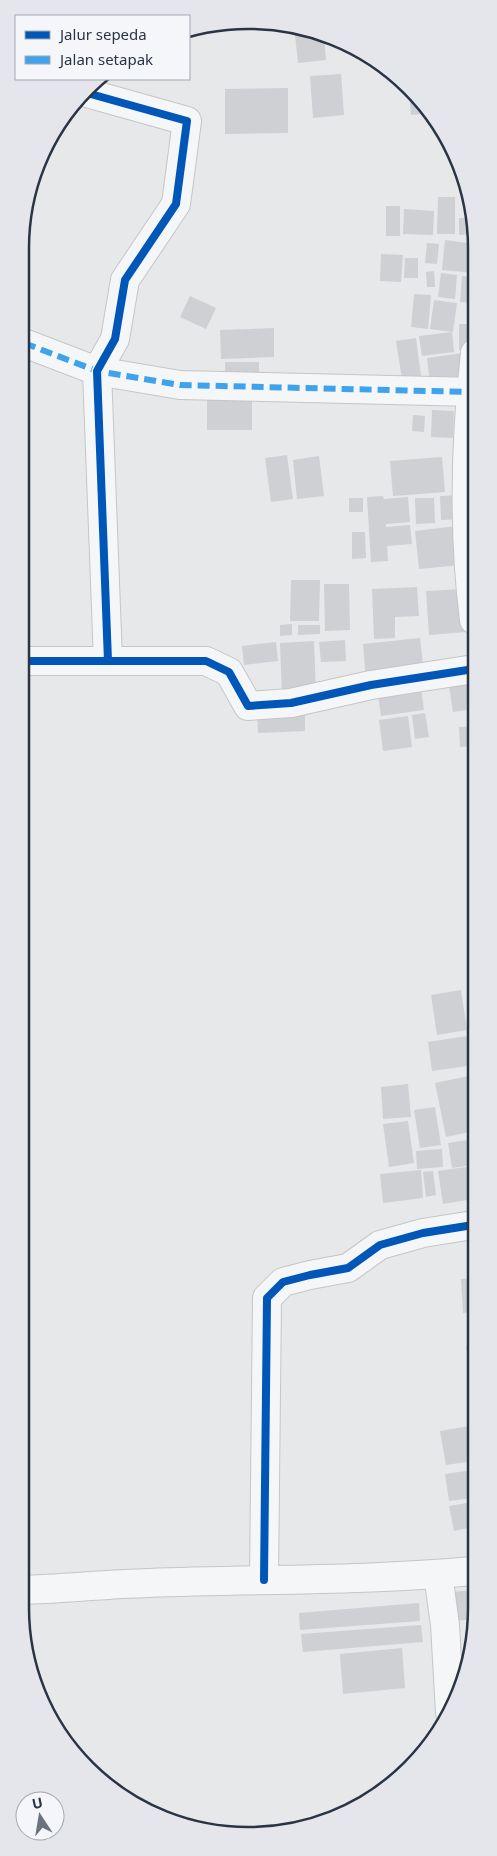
<svg xmlns="http://www.w3.org/2000/svg" width="497" height="1856" viewBox="0 0 497 1856" font-family="'Noto Sans',sans-serif">
  <style>
    .building { fill: #ced0d3 }
    .lines { fill: none; stroke-linecap: round; stroke-linejoin: round }
    .minor-casing { stroke: #c4c6c8; stroke-width: 30 }
    .minor { stroke: #f5f6f7; stroke-width: 28 }
    .quiet { stroke: #3ea3ec; stroke-width: 6; stroke-dasharray: 12 6; stroke-linecap: butt }
    .cycleway-casing { stroke: #f4f6f9; stroke-width: 11 }
    .cycleway { stroke: #0057b8; stroke-width: 8 }
    .rim { fill: none; stroke: #2b3445; stroke-width: 2.5 }
  </style>
  <rect width="100%" height="100%" fill="#e6e8ea"/>
  <g class="building">
    <polygon points="294,25 324,36 326,60 298,63"/>
    <polygon points="363,51 374,60 364,61"/>
    <polygon points="341,74 344,115 313,118 310,76"/>
    <polygon points="288,88 288,133 225,134 225,89"/>
    <polygon points="409,93 414,93 420,98 430,113 411,115"/>
    <polygon points="438,197 455,197 455,234 437,234"/>
    <rect x="386" y="206" width="14" height="30"/>
    <polygon points="404,209 434,211 433,235 403,234"/>
    <polygon points="459,218 471,218 471,234 459,235"/>
    <polygon points="445,240 475,244 475,273 442,270"/>
    <polygon points="427,243 439,244 437,264 425,263"/>
    <polygon points="381,254 403,255 401,282 380,281"/>
    <polygon points="405,258 418,258 418,278 404,278"/>
    <polygon points="434,271 435,287 427,287 426,272"/>
    <polygon points="441,273 457,275 455,299 438,297"/>
    <polygon points="462,276 475,277 475,303 460,302"/>
    <polygon points="414,294 431,295 428,329 411,327"/>
    <polygon points="190,296 216,308 206,329 180,317"/>
    <polygon points="434,300 457,303 453,332 430,329"/>
    <polygon points="459,324 473,324 472,350 459,350"/>
    <polygon points="274,328 274,357 221,359 220,330"/>
    <polygon points="452,332 454,352 422,356 419,336"/>
    <polygon points="416,338 421,376 402,379 396,341"/>
    <polygon points="463,353 467,379 430,384 427,358"/>
    <polygon points="225,362 259,362 259,382 225,383"/>
    <rect x="207" y="396" width="45" height="34"/>
    <polygon points="432,410 454,411 453,438 431,437"/>
    <polygon points="413,415 425,416 424,432 412,431"/>
    <polygon points="287,455 293,499 271,502 265,458"/>
    <polygon points="319,456 324,496 297,499 293,460"/>
    <polygon points="442,457 445,492 393,496 390,461"/>
    <polygon points="461,495 462,519 441,520 440,496"/>
    <polygon points="383,496 384,499 408,497 410,522 386,524 386,527 410,525 412,544 387,546 388,561 371,562 367,497"/>
    <rect x="349" y="498" width="14" height="14"/>
    <polygon points="415,498 434,498 435,523 416,524"/>
    <polygon points="457,526 460,565 419,569 415,531"/>
    <polygon points="352,532 365,532 366,558 352,559"/>
    <polygon points="291,580 320,580 319,621 290,621"/>
    <polygon points="324,584 349,584 350,630 325,631"/>
    <polygon points="417,587 419,616 395,617 395,638 374,639 372,589"/>
    <polygon points="463,589 465,632 429,635 426,591"/>
    <polygon points="292,624 292,635 280,636 280,625"/>
    <polygon points="298,625 320,625 320,634 298,635"/>
    <polygon points="420,638 424,674 366,680 363,644"/>
    <polygon points="345,640 346,661 321,662 319,642"/>
    <polygon points="314,641 316,693 282,695 280,643"/>
    <polygon points="276,642 278,661 244,665 242,646"/>
    <polygon points="420,682 424,710 381,716 377,688"/>
    <polygon points="469,684 473,709 453,712 449,687"/>
    <polygon points="305,708 305,731 258,733 257,710"/>
    <polygon points="425,713 429,737 415,739 412,715"/>
    <polygon points="408,716 412,747 383,751 379,720"/>
    <polygon points="474,726 474,746 460,747 459,727"/>
    <polygon points="461,990 467,1030 437,1035 431,995"/>
    <polygon points="474,1035 474,1065 432,1071 428,1042"/>
    <polygon points="474,1075 474,1131 446,1137 435,1083"/>
    <polygon points="408,1084 411,1117 383,1119 381,1087"/>
    <polygon points="435,1107 441,1145 420,1148 414,1110"/>
    <polygon points="408,1121 414,1163 389,1167 383,1124"/>
    <polygon points="474,1139 473,1165 452,1168 448,1143"/>
    <polygon points="442,1149 443,1167 417,1169 416,1151"/>
    <polygon points="473,1166 473,1199 443,1204 438,1171"/>
    <polygon points="421,1170 423,1198 383,1203 380,1174"/>
    <polygon points="433,1171 436,1195 426,1197 423,1172"/>
    <polygon points="473,1278 473,1312 463,1313 461,1279"/>
    <polygon points="473,1345 473,1372 471,1373 466,1346"/>
    <polygon points="470,1426 473,1447 473,1461 446,1465 440,1431"/>
    <polygon points="473,1470 473,1498 449,1501 445,1474"/>
    <polygon points="473,1502 473,1527 454,1531 449,1506"/>
    <polygon points="473,1590 473,1619 455,1621 452,1592"/>
    <polygon points="419,1603 420,1621 300,1630 299,1613"/>
    <polygon points="421,1625 423,1642 303,1652 301,1634"/>
    <polygon points="402,1648 405,1688 343,1694 340,1654"/>
  </g>
  <g class="lines">
    <defs>
      <g id="minor">
        <polyline points="87,93 187,121 176,204 125,280 115,339 97,371 108,661"/>
        <polyline points="24,343 97,371 180,385 475,392"/>
        <path d="M474,620C463,531 465,441 475,353"/>
        <polyline points="23,661 206,661 229,672 248,706 291,703 371,685 474,669"/>
        <polyline points="438,1574 445,1625 450,1712"/>
        <polyline points="264,1580 267,1298 283,1282 310,1275 348,1268 380,1245 423,1233 473,1225"/>
        <path d="M20,1590C63,1589 106,1584 149,1583C257,1579 365,1581 473,1571"/>
      </g>
    </defs>
    <use href="#minor" class="minor-casing"/>
    <use href="#minor" class="minor"/>
    <polyline class="quiet" points="24,343 97,371 180,385 470,392"/>
    <defs>
      <g id="cycleway">
        <polyline points="87,93 187,121 176,204 125,280 115,339 97,371 108,661"/>
        <polyline points="23,661 206,661 229,672 248,706 291,703 371,685 474,669"/>
        <polyline points="264,1580 267,1298 283,1282 310,1275 348,1268 380,1245 423,1233 473,1225"/>
      </g>
    </defs>
    <use href="#cycleway" class="cycleway-casing"/>
    <use href="#cycleway" class="cycleway"/>
  </g>
  <path d="M0 0H497V1856H0ZM248 29H249A219 219 0 0 1 468 248V1608A219 219 0 0 1 249 1827H248A219 219 0 0 1 29 1608V248A219 219 0 0 1 248 29Z" fill="#e4e6eb" fill-rule="evenodd"/>
  <path class="rim" d="M248 29H249A219 219 0 0 1 468 248V1608A219 219 0 0 1 249 1827H248A219 219 0 0 1 29 1608V248A219 219 0 0 1 248 29Z"/>
  <rect x="15" y="15" width="175" height="65" fill="#f4f6f9" stroke="#a4a8b1"/>
  <rect x="25" y="31" width="25" height="8" fill="#0057b8" stroke="#a4a8b1"/>
  <text x="60" y="40" font-size="15" fill="#2b3445">Jalur sepeda</text>
  <rect x="25" y="56" width="25" height="8" fill="#3ea3ec" stroke="#a4a8b1"/>
  <text x="60" y="65" font-size="15" fill="#2b3445">Jalan setapak</text>
  <g transform="translate(40 1816) rotate(348)"><circle r="24" fill="#f4f6f9" stroke="#a4a8b1"/>
  <path d="M0-4L9 19L0 12L-9 19Z" fill="#6c737f"/>
  <text y="-8" font-size="14" font-weight="bold" text-anchor="middle" fill="#2b3445">U</text>
  </g>
</svg>
